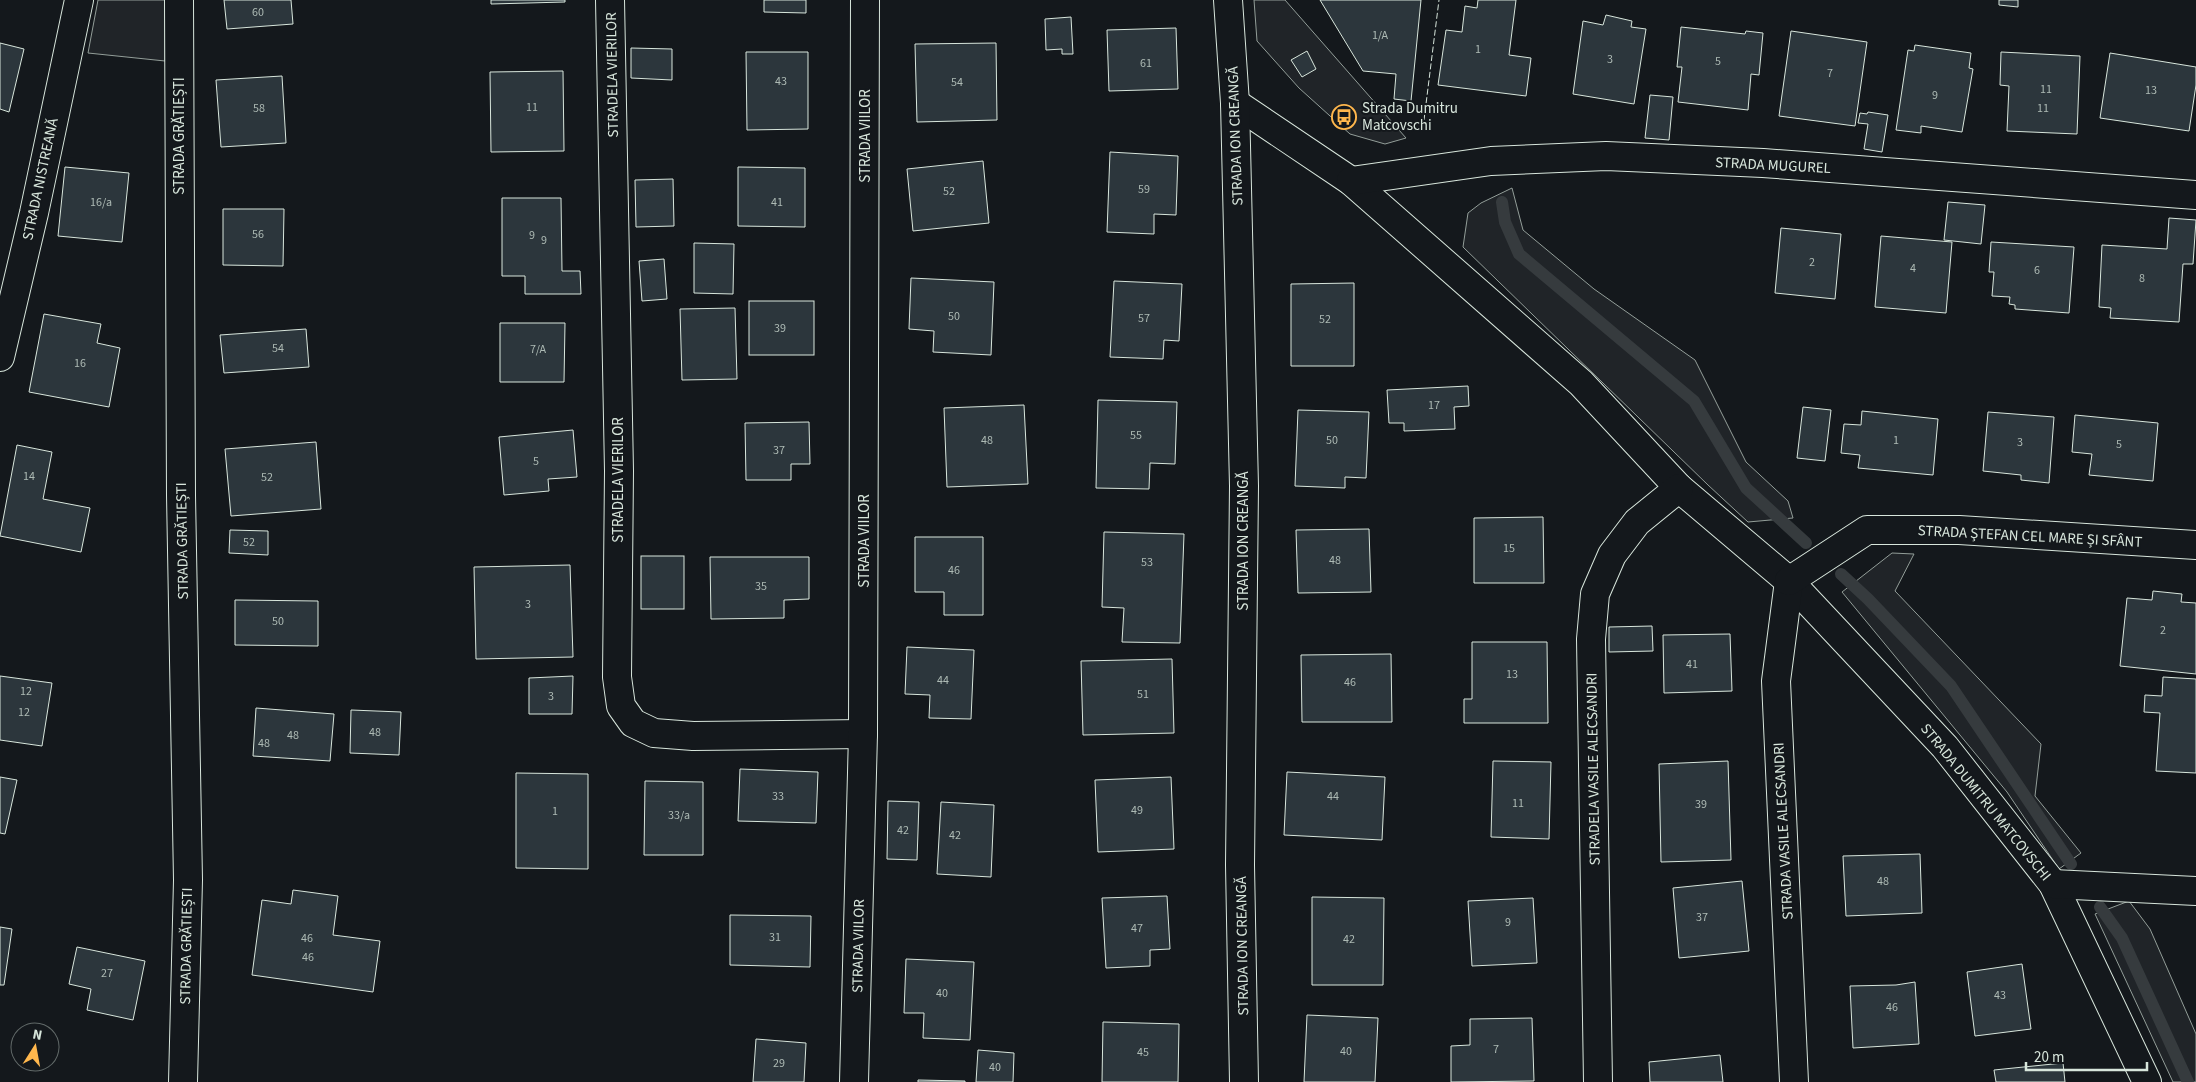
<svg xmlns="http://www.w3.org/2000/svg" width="2196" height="1082" viewBox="0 0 2196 1082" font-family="'Source Sans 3',sans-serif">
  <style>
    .green { fill: #202428; stroke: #939e99 }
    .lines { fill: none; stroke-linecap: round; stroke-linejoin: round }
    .stream { stroke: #363b3e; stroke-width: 12 }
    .building { fill: #2c363c; stroke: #d8e6dc }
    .minor-casing { stroke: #d8e6dc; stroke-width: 30 }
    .tertiary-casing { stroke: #d8e6dc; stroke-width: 30 }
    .minor { stroke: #14181c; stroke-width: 28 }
    .tertiary { stroke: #14181c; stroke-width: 28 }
    .fence { stroke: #d8e6dc; stroke-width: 1; stroke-dasharray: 6 2.5; stroke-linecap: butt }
    .labels { text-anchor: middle; stroke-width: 4; stroke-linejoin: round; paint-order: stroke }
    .number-label { font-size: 12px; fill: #adbab4 }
    .street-label { font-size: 15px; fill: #d8e6dc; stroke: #14181c }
    .poi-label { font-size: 15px; fill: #d8e6dc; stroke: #14181c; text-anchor: start }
  </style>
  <rect width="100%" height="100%" fill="#14181c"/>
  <g class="green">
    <polygon points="98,0 165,0 165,61 88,53"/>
    <polygon points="1254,0 1285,0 1406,138 1385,144 1350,134 1299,88 1257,41"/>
    <polygon points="1512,188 1523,230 1594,289 1695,360 1746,462 1788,501 1793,518 1748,522 1708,485 1463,247 1468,213 1481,203"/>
    <polygon points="1892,553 1914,554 1895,591 2041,744 2035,796 2081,853 2059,869 2007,792 1842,592"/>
    <polygon points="2129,901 2150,929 2196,1034 2196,1082 2173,1082 2095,914"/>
  </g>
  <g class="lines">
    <g class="stream">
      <polyline points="1502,202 1505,222 1519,254 1694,401 1746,488 1806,543"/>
      <polyline points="1841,574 1868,599 1951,686 2071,864"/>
      <polyline points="2100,907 2122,938 2188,1082"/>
    </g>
  </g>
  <g class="building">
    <polygon points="224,0 291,0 293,24 227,29"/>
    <polygon points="491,0 565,0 565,2 491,4"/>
    <polygon points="764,0 806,0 806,13 764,12"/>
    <polygon points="1320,0 1421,0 1411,101 1394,99 1396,74 1363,71"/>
    <polygon points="1478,0 1516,0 1509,55 1531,58 1526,96 1438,85 1446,30 1462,32 1465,6 1477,8"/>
    <polygon points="1999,0 2018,0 2018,7 1999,5"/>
    <polygon points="1606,15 1632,21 1631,27 1646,29 1634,104 1573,94 1583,21 1603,25"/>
    <polygon points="1071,17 1073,54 1062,54 1062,49 1046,50 1045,19"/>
    <polygon points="1681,27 1745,34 1746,31 1763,33 1759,75 1751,74 1748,110 1678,102 1682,67 1677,67"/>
    <polygon points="1176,28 1178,89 1109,91 1107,30"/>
    <polygon points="1791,31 1867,42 1855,126 1779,116"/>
    <polygon points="0,43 24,49 9,112 0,109"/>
    <polygon points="996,43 997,120 917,122 915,44"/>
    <polygon points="1915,45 1971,53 1969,68 1973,69 1962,132 1921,126 1921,133 1896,130 1908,50 1914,51"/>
    <polygon points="631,48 672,49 672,80 631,78"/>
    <polygon points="1307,51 1316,69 1302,77 1291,60"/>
    <polygon points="746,52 808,52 808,129 747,130"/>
    <polygon points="2001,52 2080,56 2077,134 2007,131 2009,86 2000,85"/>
    <polygon points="2110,53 2196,67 2196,85 2189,131 2100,118"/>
    <polygon points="563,71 564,151 491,152 490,72"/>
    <polygon points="282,76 286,143 221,147 216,80"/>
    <polygon points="1650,95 1673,97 1669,140 1645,138"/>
    <polygon points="1868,112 1888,115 1882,152 1864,149 1868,124 1858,123 1860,113 1867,114"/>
    <polygon points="1110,152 1178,156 1176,215 1154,214 1154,234 1107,232"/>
    <polygon points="983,161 989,223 913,231 907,169"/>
    <polygon points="65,167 129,173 122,242 58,236"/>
    <polygon points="738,167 805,168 805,227 738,226"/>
    <polygon points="673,179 674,226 636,227 635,180"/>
    <polygon points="502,198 561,198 562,271 580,271 581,294 525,294 525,276 502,276"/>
    <polygon points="1948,202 1985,205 1981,244 1944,240"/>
    <polygon points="223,209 284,209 283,266 223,265"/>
    <polygon points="2169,218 2196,220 2193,264 2183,264 2179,322 2110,318 2111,308 2099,307 2102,245 2167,249"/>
    <polygon points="1781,228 1841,234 1835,299 1775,293"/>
    <polygon points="1881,236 1952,242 1946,313 1875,307"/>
    <polygon points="1991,242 2074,247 2069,313 2015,309 2015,305 2009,304 2010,297 1992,296 1994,272 1989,272"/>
    <polygon points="694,243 734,244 733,294 694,293"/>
    <polygon points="664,259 667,299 642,301 639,261"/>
    <polygon points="911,278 994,282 991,355 933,352 934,331 909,329"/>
    <polygon points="1114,281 1182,284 1179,341 1164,340 1163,359 1110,357"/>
    <polygon points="1354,283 1354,366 1291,366 1291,284"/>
    <rect x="749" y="301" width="65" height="54"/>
    <polygon points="735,308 737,379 682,380 680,309"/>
    <polygon points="44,314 101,324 97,343 120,348 109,407 29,392"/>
    <polygon points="500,323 565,323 564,382 500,382"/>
    <polygon points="306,329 309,367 224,373 220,335"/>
    <polygon points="1468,386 1469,406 1454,407 1455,429 1404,431 1404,423 1389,423 1387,390"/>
    <polygon points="1098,400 1177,402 1175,464 1150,463 1149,489 1096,488"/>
    <polygon points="1024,405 1028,484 947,487 944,408"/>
    <polygon points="1803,407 1831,410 1825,461 1797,458"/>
    <polygon points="1298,410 1369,412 1366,478 1345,477 1345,488 1295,486"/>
    <polygon points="1862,411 1938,419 1933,475 1858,468 1860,455 1841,453 1844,424 1861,425"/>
    <polygon points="1988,412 2054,417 2049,483 2021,480 2021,475 1983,471"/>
    <polygon points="2075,415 2158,423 2153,481 2089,475 2092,454 2072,452"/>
    <polygon points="809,422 810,464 791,464 791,480 746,480 745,423"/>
    <polygon points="573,430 577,477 548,479 549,491 504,495 499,437"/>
    <polygon points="316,442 321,509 231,516 225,449"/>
    <polygon points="17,445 52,452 43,499 90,508 81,552 0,536"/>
    <polygon points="1543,517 1544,583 1474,583 1474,518"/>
    <polygon points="1369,529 1371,592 1298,593 1296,530"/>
    <polygon points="230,530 268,531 268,555 229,553"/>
    <polygon points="1104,532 1184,534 1180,643 1122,642 1124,608 1102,607"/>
    <polygon points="915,537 983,537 983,615 944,615 944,592 915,592"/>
    <rect x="641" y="556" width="43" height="53"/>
    <polygon points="710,557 809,557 809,599 784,600 784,618 711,619"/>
    <polygon points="570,565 573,657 476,659 474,567"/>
    <polygon points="2153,591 2182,594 2181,602 2196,603 2196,674 2120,666 2127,598 2152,600"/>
    <polygon points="235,600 318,601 318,646 235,645"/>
    <polygon points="1652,626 1653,651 1609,652 1609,627"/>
    <polygon points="1730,634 1732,691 1664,693 1663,635"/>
    <polygon points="1472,642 1547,642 1548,723 1464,723 1464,699 1472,699"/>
    <polygon points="907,647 974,650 971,719 929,718 930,695 905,694"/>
    <polygon points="1391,654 1392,722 1302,722 1301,655"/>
    <polygon points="1172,659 1174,733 1083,735 1081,661"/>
    <polygon points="0,676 52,683 42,746 0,740"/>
    <polygon points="573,676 572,714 529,714 529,678"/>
    <polygon points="2163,677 2196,679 2196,773 2156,771 2160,713 2144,712 2145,695 2162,696"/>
    <polygon points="256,708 334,714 330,761 253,756"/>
    <polygon points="351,710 401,712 399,755 350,753"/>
    <polygon points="1493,761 1551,762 1549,839 1491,837"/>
    <polygon points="1728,761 1731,860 1661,862 1659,764"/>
    <polygon points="740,769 818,772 816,823 738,821"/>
    <polygon points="1287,772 1385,777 1382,840 1284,835"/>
    <polygon points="516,773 588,774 588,869 516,868"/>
    <polygon points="0,777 17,780 5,834 0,833"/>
    <polygon points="1171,777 1174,849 1098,852 1095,780"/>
    <polygon points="645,781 703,782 703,855 644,855"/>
    <polygon points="888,801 919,802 917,860 887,859"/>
    <polygon points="941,802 994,805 991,877 937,874"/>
    <polygon points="1920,854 1922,913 1846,916 1843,856"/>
    <polygon points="1742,881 1749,951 1679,958 1673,888"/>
    <polygon points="293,890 338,896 333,935 380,941 373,992 252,975 262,900 291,904"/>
    <polygon points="1167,896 1170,949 1150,950 1150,966 1106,968 1102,898"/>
    <polygon points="1312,897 1384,898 1383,985 1312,985"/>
    <polygon points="1533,898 1537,963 1472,966 1468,901"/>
    <polygon points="730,915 811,916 810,967 730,965"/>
    <polygon points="0,927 12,929 4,985 0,985"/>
    <polygon points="77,947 145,961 133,1020 87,1010 91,989 69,984"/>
    <polygon points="906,959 974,962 970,1040 923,1038 924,1013 904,1013"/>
    <polygon points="2022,964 2031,1029 1975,1036 1967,972"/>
    <polygon points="1915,982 1919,1044 1853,1048 1850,986 1896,985"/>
    <polygon points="1307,1015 1378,1018 1375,1082 1304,1082"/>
    <polygon points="1532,1018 1534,1081 1451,1082 1451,1046 1470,1045 1470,1019"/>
    <polygon points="1103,1022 1179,1024 1178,1082 1102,1082"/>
    <polygon points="756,1039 806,1043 804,1082 753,1082"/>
    <polygon points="978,1050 1014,1053 1013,1082 976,1082"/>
    <polygon points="1720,1055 1723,1082 1650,1082 1649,1062"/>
    <polygon points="2063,1063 2065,1082 1996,1082 1994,1070"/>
    <polygon points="918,1080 965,1081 965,1082 918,1082"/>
  </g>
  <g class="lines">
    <defs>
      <g id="minor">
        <polyline points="179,0 181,495 188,880 183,1082"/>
        <polyline points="610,0 619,471 617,677 621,706 633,723 654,733 693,736 863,734"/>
        <polyline points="1235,103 1351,181 1581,383 1679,488 1789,581 1945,747 2053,884 2147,1082"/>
        <polyline points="1351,181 1491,161 1606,156 1763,163 2196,195"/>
        <polyline points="0,357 34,213 79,0"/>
        <polyline points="1789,581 1776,681 1794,1082"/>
        <polyline points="1789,581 1867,530 1959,530 2196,545"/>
        <polyline points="2053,884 2196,891"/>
        <polyline points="854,1082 863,734 865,0"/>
        <polyline points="1598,1082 1591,639 1595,594 1612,555 1637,522 1679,488"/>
      </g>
      <polyline id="tertiary" points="1228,0 1235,103 1244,486 1240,865 1244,1082"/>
    </defs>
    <use href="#minor" class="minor-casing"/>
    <use href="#tertiary" class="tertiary-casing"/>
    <use href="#minor" class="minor"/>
    <use href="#tertiary" class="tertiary"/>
    <polyline class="fence" points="1424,120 1439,0"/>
  </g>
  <defs>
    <symbol id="bus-ring" viewBox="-11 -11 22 22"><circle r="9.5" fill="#14181c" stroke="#ffb74d" stroke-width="1.5"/><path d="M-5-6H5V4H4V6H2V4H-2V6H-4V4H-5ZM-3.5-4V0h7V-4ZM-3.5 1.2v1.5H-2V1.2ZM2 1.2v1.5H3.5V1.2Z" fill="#ffb74d"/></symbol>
  </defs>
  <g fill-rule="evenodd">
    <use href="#bus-ring" x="1330" y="103" width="28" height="28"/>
  </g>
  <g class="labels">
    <g class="number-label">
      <text x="258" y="16">60</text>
      <text x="1380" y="39">1/A</text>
      <text x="1478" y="53">1</text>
      <text x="1610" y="63">3</text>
      <text x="1718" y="65">5</text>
      <text x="1146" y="67">61</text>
      <text x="1830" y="77">7</text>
      <text x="781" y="85">43</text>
      <text x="957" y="86">54</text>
      <text x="2046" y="93">11</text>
      <text x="2151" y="94">13</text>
      <text x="1935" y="99">9</text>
      <text x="532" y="111">11</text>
      <text x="259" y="112">58</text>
      <text x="2043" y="112">11</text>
      <text x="1144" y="193">59</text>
      <text x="949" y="195">52</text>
      <text x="101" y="206">16/a</text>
      <text x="777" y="206">41</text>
      <text x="258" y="238">56</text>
      <text x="532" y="239">9</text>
      <text x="544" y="244">9</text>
      <text x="1812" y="266">2</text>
      <text x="1913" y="272">4</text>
      <text x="2037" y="274">6</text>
      <text x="2142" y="282">8</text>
      <text x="954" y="320">50</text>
      <text x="1144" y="322">57</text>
      <text x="1325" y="323">52</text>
      <text x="780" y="332">39</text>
      <text x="278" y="352">54</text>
      <text x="538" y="353">7/A</text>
      <text x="80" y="367">16</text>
      <text x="1434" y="409">17</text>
      <text x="1136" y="439">55</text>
      <text x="987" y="444">48</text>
      <text x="1332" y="444">50</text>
      <text x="1896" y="444">1</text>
      <text x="2020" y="446">3</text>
      <text x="2119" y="448">5</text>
      <text x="779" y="454">37</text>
      <text x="536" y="465">5</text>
      <text x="29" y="480">14</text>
      <text x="267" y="481">52</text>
      <text x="249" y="546">52</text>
      <text x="1509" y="552">15</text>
      <text x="1335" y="564">48</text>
      <text x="1147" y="566">53</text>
      <text x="954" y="574">46</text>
      <text x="761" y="590">35</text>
      <text x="528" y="608">3</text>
      <text x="278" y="625">50</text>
      <text x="2163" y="634">2</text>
      <text x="1692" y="668">41</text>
      <text x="1512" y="678">13</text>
      <text x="943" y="684">44</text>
      <text x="1350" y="686">46</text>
      <text x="26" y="695">12</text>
      <text x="1143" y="698">51</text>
      <text x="551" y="700">3</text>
      <text x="24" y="716">12</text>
      <text x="375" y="736">48</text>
      <text x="293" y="739">48</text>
      <text x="264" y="747">48</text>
      <text x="778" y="800">33</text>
      <text x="1333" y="800">44</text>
      <text x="1518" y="807">11</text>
      <text x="1701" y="808">39</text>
      <text x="1137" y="814">49</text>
      <text x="555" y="815">1</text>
      <text x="679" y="819">33/a</text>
      <text x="903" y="834">42</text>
      <text x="955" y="839">42</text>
      <text x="1883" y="885">48</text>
      <text x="1702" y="921">37</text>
      <text x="1508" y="926">9</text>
      <text x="1137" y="932">47</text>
      <text x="775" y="941">31</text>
      <text x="307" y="942">46</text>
      <text x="1349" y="943">42</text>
      <text x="308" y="961">46</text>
      <text x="107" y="977">27</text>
      <text x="942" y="997">40</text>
      <text x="2000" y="999">43</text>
      <text x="1892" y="1011">46</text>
      <text x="1496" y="1053">7</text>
      <text x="1346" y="1055">40</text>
      <text x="1143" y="1056">45</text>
      <text x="779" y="1067">29</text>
      <text x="995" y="1071">40</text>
    </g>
    <g class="street-label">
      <text transform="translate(612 75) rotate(-91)" y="5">STRADELA VIERILOR</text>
      <text transform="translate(179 136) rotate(-90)" y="5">STRADA GRĂTIEȘTI</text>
      <text transform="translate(865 136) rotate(-90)" y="5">STRADA VIILOR</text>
      <text transform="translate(1235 136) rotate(-92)" y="5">STRADA ION CREANGĂ</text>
      <text transform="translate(1773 165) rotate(3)" y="5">STRADA MUGUREL</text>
      <text transform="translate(40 179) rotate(-78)" y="5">STRADA NISTREANĂ</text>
      <text transform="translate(618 480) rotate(-90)" y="5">STRADELA VIERILOR</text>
      <text transform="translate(2030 536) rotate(3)" y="5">STRADA ŞTEFAN CEL MARE ȘI SFÂNT</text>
      <text transform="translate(182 541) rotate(-91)" y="5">STRADA GRĂTIEȘTI</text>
      <text transform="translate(864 541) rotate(-90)" y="5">STRADA VIILOR</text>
      <text transform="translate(1243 541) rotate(-90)" y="5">STRADA ION CREANGĂ</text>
      <text transform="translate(1593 769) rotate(-91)" y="5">STRADELA VASILE ALECSANDRI</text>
      <text transform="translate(1986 802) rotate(51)" y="5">STRADA DUMITRU MATCOVSCHI</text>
      <text transform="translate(1783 831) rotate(-93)" y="5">STRADA VASILE ALECSANDRI</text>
      <text transform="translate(186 946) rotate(-89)" y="5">STRADA GRĂTIEȘTI</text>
      <text transform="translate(858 946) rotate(-89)" y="5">STRADA VIILOR</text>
      <text transform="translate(1242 946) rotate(-91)" y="5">STRADA ION CREANGĂ</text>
    </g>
    <g class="poi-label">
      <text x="1362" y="113">Strada Dumitru<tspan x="1362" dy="17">Matcovschi</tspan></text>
    </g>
  </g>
  <g transform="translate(35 1047) rotate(11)"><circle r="24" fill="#14181c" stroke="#626a69"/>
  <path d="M0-4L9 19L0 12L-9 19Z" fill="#ffb74d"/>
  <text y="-8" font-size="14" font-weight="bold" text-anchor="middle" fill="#d8e6dc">N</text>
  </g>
  <path d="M2026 1062v8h121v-8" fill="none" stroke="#d8e6dc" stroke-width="2.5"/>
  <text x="2034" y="1062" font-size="15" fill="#d8e6dc" stroke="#14181c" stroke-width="4" paint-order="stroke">20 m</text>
</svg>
